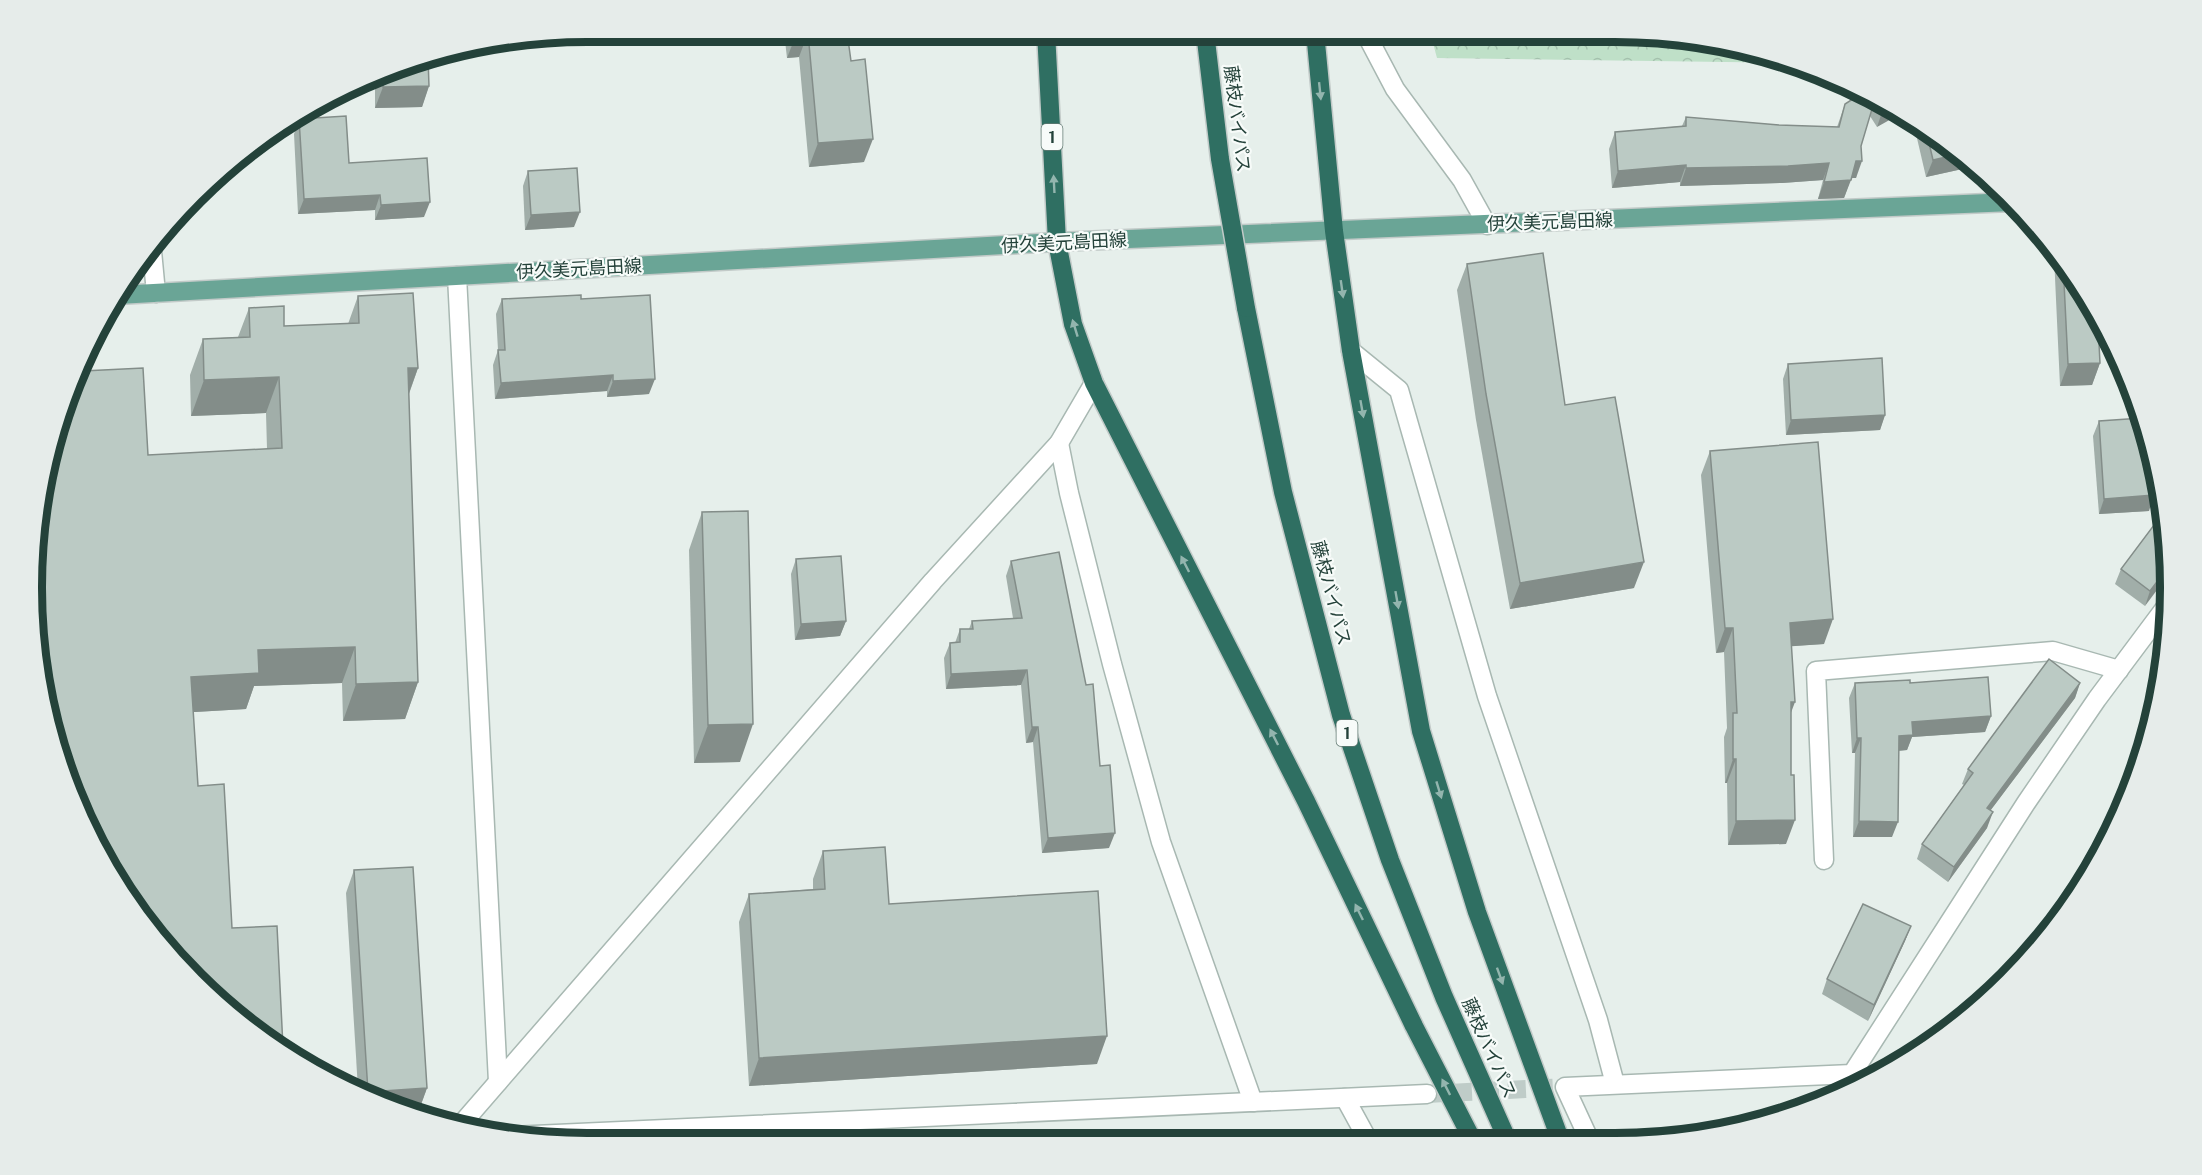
<svg xmlns="http://www.w3.org/2000/svg" width="2202" height="1175" viewBox="0 0 2202 1175" font-family="'Public Sans','Noto Sans JP',sans-serif">
  <style>
    .forest { fill: url(#forest-crowns) }
    .lines { fill: none; stroke-linecap: round; stroke-linejoin: round }
    .minor-tunnel { stroke: #bfccc8; stroke-width: 18; stroke-dasharray: 18 9; stroke-linecap: butt }
    .minor-casing { stroke: #a8b8b2; stroke-width: 21 }
    .major-casing { stroke: #c2cac8; stroke-width: 21 }
    .highway-casing { stroke: #c2cac8; stroke-width: 21 }
    .minor { stroke: #fff; stroke-width: 18 }
    .major { stroke: #6aa596; stroke-width: 18 }
    .highway { stroke: #2f6f62; stroke-width: 18 }
    .highway-bridge-casing { stroke: #c2cac8; stroke-width: 21; stroke-linecap: butt }
    .highway-bridge { stroke: #2f6f62; stroke-width: 18 }
    .wall { fill: #a1aea9 }
    .shaded-wall { fill: #838d89 }
    .building { fill: #bbcac4; stroke: #838d89; stroke-width: 1.5 }
    .oneway { fill: #93b5ae }
    .labels { text-anchor: middle; stroke-width: 4.5; stroke-linejoin: round; paint-order: stroke }
    .shield { fill: #f7fbf9; stroke: #637a73; stroke-width: 1.5 }
    .shield-label { font-size: 16px; font-weight: bold; fill: #24423a }
    .street-label { font-size: 18px; fill: #24423a; stroke: #f7fbf9 }
    .rim { fill: none; stroke: #24423a; stroke-width: 8 }
  </style>
  <defs>
    <pattern id="forest-crowns" width="20" height="18" patternUnits="userSpaceOnUse" patternTransform="scale(1.5)"><rect width="20" height="18" fill="#bfe0c8"/><path d="M2 6a3 3 0 1 1 6 0M12 15a3 3 0 1 1 6 0" fill="none" stroke="#a4c1ad"/></pattern>
  </defs>
  <rect width="100%" height="100%" fill="#e6efeb"/>
  <polygon class="forest" points="1430,32 1651,33 1759,51 1790,63 1437,58"/>
  <g class="lines">
    <polyline class="minor-tunnel" points="1427,1094 1565,1087"/>
    <defs>
      <g id="minor">
        <polyline points="1365,32 1395,89 1462,180 1487,225"/>
        <polyline points="152,251 156,293"/>
        <polyline points="457,276 498,1082"/>
        <polyline points="1351,351 1399,390 1487,696 1598,1020 1615,1084"/>
        <polyline points="1059,443 1069,493 1112,664 1161,842 1253,1102"/>
        <polyline points="1824,860 1816,671 2053,651 2119,670"/>
        <polyline points="1345,1098 1368,1140"/>
        <polyline points="459,1127 933,581 1059,443 1094,383"/>
        <polyline points="512,1136 1427,1094"/>
        <polyline points="1589,1139 1565,1087 1852,1074 2026,803 2097,699 2168,604"/>
      </g>
      <polyline id="major" points="118,295 1057,242 2012,202"/>
      <g id="highway">
        <polyline points="1046,32 1057,242 1073,324 1094,383 1306,801 1414,1026 1472,1139"/>
        <polyline points="1205,32 1220,159"/>
        <polyline points="1315,32 1334,231 1351,351 1421,731 1477,912 1560,1139"/>
        <polyline points="1246,308 1283,492 1341,715 1390,860 1444,997 1507,1139"/>
      </g>
    </defs>
    <use href="#minor" class="minor-casing"/>
    <use href="#major" class="major-casing"/>
    <use href="#highway" class="highway-casing"/>
    <use href="#minor" class="minor"/>
    <use href="#major" class="major"/>
    <use href="#highway" class="highway"/>
    <defs>
      <polyline id="highway-bridge" points="1220,159 1246,308"/>
    </defs>
    <use href="#highway-bridge" class="highway-bridge-casing"/>
    <use href="#highway-bridge" class="highway-bridge"/>
  </g>
  <g class="wall">
    <polygon points="784,32 847,32 864,162 809,167 799,57 787,58"/>
    <polygon points="408,61 429,86 422,107 375,108 375,79"/>
    <polygon points="1862,93 1892,106 1877,127 1870,116 1861,146 1856,178 1851,178 1844,198 1818,199 1823,180 1782,183 1680,186 1680,182 1612,188 1609,149 1615,132 1682,126 1686,117 1779,125 1837,127 1845,104"/>
    <polygon points="299,120 349,163 424,217 375,220 375,210 298,214 294,134"/>
    <polygon points="1913,121 1976,166 1926,177"/>
    <polygon points="528,171 574,227 525,230 523,186"/>
    <polygon points="2056,250 2114,345 2099,346 2100,363 2092,385 2060,386 2054,256"/>
    <polygon points="1467,264 1565,405 1634,588 1510,609 1476,420 1457,290"/>
    <polygon points="358,296 418,368 409,394 418,682 405,719 343,721 342,683 254,686 246,709 194,712 170,954 148,455 267,449 266,413 191,416 190,375 203,339 238,337 249,308 284,326 348,324"/>
    <polygon points="502,299 581,299 649,394 607,397 607,391 495,399 493,365 498,350 496,314"/>
    <polygon points="1788,364 1885,415 1880,430 1786,435 1783,379"/>
    <polygon points="2099,421 2149,511 2099,514 2093,436"/>
    <polygon points="1710,451 1824,644 1792,646 1791,712 1786,844 1728,845 1727,783 1725,783 1724,737 1727,728 1724,652 1716,653 1701,475"/>
    <polygon points="702,512 740,762 694,763 689,550"/>
    <polygon points="2169,551 2145,606 2115,584 2121,569"/>
    <polygon points="796,559 846,621 840,636 795,640 791,574"/>
    <polygon points="1011,561 1100,766 1109,848 1042,853 1033,742 1026,743 1021,685 946,689 944,658 950,643 955,643 960,629 969,629 972,621 1013,618 1006,576"/>
    <polygon points="1855,683 1910,683 1991,716 1985,732 1912,737 1907,750 1899,751 1892,837 1853,837 1855,753 1852,753 1849,698"/>
    <polygon points="2080,683 2075,698 1990,811 1987,828 1948,882 1917,859 1922,844 1964,785 1962,784 1968,769"/>
    <polygon points="823,851 889,904 1097,1064 749,1086 739,922 749,894 813,889 813,879"/>
    <polygon points="354,870 427,1088 419,1110 411,1111 358,1089 346,893"/>
    <polygon points="1911,926 1905,941 1868,1021 1822,994 1827,979"/>
  </g>
  <g class="shaded-wall">
    <polygon points="808,33 799,57 787,58 796,35"/>
    <polygon points="429,86 422,107 375,108 383,87"/>
    <polygon points="1891,105 1902,113 1877,127 1883,109"/>
    <polygon points="873,139 864,162 809,167 818,143"/>
    <polygon points="1959,154 1976,166 1926,177 1933,160"/>
    <polygon points="1856,161 1862,161 1856,178 1850,178"/>
    <polygon points="1829,163 1823,180 1782,183 1680,186 1686,168"/>
    <polygon points="1686,165 1680,182 1612,188 1618,171"/>
    <polygon points="1851,180 1844,198 1818,199 1824,182"/>
    <polygon points="380,195 375,210 298,214 304,199"/>
    <polygon points="430,202 424,217 375,220 381,205"/>
    <polygon points="580,212 574,227 525,230 531,215"/>
    <polygon points="2098,324 2102,324 2114,345 2090,346"/>
    <polygon points="2100,363 2092,385 2060,386 2068,364"/>
    <polygon points="408,368 418,368 405,404"/>
    <polygon points="613,375 607,391 495,399 501,383"/>
    <polygon points="279,377 266,413 191,416 204,380"/>
    <polygon points="655,379 649,394 607,397 613,381"/>
    <polygon points="1885,415 1880,430 1786,435 1791,420"/>
    <polygon points="2154,495 2149,511 2099,514 2104,499"/>
    <polygon points="1644,562 1634,588 1510,609 1520,583"/>
    <polygon points="2169,566 2169,574 2145,606 2150,591"/>
    <polygon points="1833,619 1824,644 1781,647 1790,623"/>
    <polygon points="846,621 840,636 795,640 801,624"/>
    <polygon points="1725,628 1733,628 1724,652 1716,653"/>
    <polygon points="355,647 342,683 254,686 246,709 178,713 191,677 258,650"/>
    <polygon points="1027,670 1021,685 946,689 951,674"/>
    <polygon points="418,682 405,719 343,721 356,684"/>
    <polygon points="2080,683 2075,698 1981,823 1987,808"/>
    <polygon points="1791,702 1795,702 1786,726"/>
    <polygon points="1991,716 1985,732 1912,737 1907,750 1894,751 1899,736 1912,722"/>
    <polygon points="753,724 740,762 694,763 708,725"/>
    <polygon points="1032,727 1038,727 1033,742 1026,743"/>
    <polygon points="1857,738 1861,738 1855,753 1852,753"/>
    <polygon points="1733,759 1736,759 1727,783 1725,783"/>
    <polygon points="1993,812 1987,828 1948,882 1954,867"/>
    <polygon points="1795,820 1786,844 1728,845 1736,821"/>
    <polygon points="1859,821 1898,822 1892,837 1853,837"/>
    <polygon points="1115,833 1109,848 1042,853 1048,838"/>
    <polygon points="1911,926 1905,941 1868,1021 1874,1005"/>
    <polygon points="1107,1036 1097,1064 749,1086 759,1058"/>
    <polygon points="427,1088 419,1110 411,1111 368,1093 368,1092"/>
  </g>
  <g class="building">
    <polygon points="795,32 847,32 851,61 865,59 873,139 818,143 808,33 796,35"/>
    <polygon points="428,58 429,86 383,87 383,75 408,61"/>
    <polygon points="1862,93 1875,99 1861,146 1862,161 1856,161 1851,180 1824,182 1829,163 1788,166 1686,168 1686,165 1618,171 1615,132 1686,126 1686,117 1779,125 1839,127 1845,104"/>
    <polygon points="1877,99 1891,105 1883,109"/>
    <polygon points="346,116 349,163 427,158 430,202 381,205 380,195 304,199 299,119"/>
    <polygon points="1926,130 1959,154 1933,160"/>
    <polygon points="577,168 580,212 531,215 528,171"/>
    <polygon points="1543,253 1565,405 1615,397 1644,562 1520,583 1486,394 1467,264"/>
    <polygon points="2063,262 2102,324 2098,324 2100,363 2068,364"/>
    <polygon points="413,293 418,368 408,368 418,682 356,684 355,647 258,650 259,673 191,677 198,786 224,784 232,928 277,926 283,1047 170,954 74,801 33,624 50,444 83,371 143,368 148,455 282,448 279,377 204,380 203,339 250,337 249,308 284,306 284,326 359,323 358,296"/>
    <polygon points="581,295 581,299 650,295 655,379 613,381 613,375 501,383 498,350 505,350 502,299"/>
    <polygon points="1882,358 1885,415 1791,420 1788,364"/>
    <polygon points="2142,418 2150,441 2154,495 2104,499 2099,421"/>
    <polygon points="1818,442 1833,619 1790,623 1795,702 1791,702 1791,775 1794,775 1795,820 1736,821 1736,759 1733,759 1733,713 1737,713 1733,628 1725,628 1710,451"/>
    <polygon points="748,511 753,724 708,725 702,512"/>
    <polygon points="2163,513 2169,551 2169,566 2150,591 2121,569"/>
    <polygon points="1059,552 1086,685 1093,684 1100,766 1110,765 1115,833 1048,838 1038,727 1032,727 1027,670 951,674 950,643 960,642 960,629 973,629 972,621 1022,618 1011,561"/>
    <polygon points="841,556 846,621 801,624 796,559"/>
    <polygon points="2049,659 2080,683 1987,808 1993,812 1954,867 1922,844 1973,773 1968,769"/>
    <polygon points="1988,677 1991,716 1912,722 1913,735 1899,736 1898,822 1859,821 1861,738 1857,738 1855,683 1910,680 1910,683"/>
    <polygon points="885,847 889,904 1098,891 1107,1036 759,1058 749,894 825,889 823,851"/>
    <polygon points="413,867 427,1088 368,1092 354,870"/>
    <polygon points="1863,904 1911,926 1874,1005 1827,979"/>
  </g>
  <defs><path id="oneway-solid" d="M-6-.8H1V-3.2L6.5 0L1 3.2V.8H-6Z" transform="scale(1.5)"/></defs>
  <g class="oneway">
    <use href="#oneway-solid" transform="translate(1320 91) rotate(84)"/>
    <use href="#oneway-solid" transform="translate(1054 184) rotate(-93)"/>
    <use href="#oneway-solid" transform="translate(1342 289) rotate(82)"/>
    <use href="#oneway-solid" transform="translate(1075 328) rotate(-107)"/>
    <use href="#oneway-solid" transform="translate(1362 409) rotate(80)"/>
    <use href="#oneway-solid" transform="translate(1185 564) rotate(-117)"/>
    <use href="#oneway-solid" transform="translate(1397 600) rotate(80)"/>
    <use href="#oneway-solid" transform="translate(1274 737) rotate(-117)"/>
    <use href="#oneway-solid" transform="translate(1439 790) rotate(73)"/>
    <use href="#oneway-solid" transform="translate(1359 912) rotate(-116)"/>
    <use href="#oneway-solid" transform="translate(1500 976) rotate(70)"/>
    <use href="#oneway-solid" transform="translate(1446 1087) rotate(-117)"/>
  </g>
  <g class="labels">
    <g class="shield">
      <rect x="1041.5" y="124" width="21" height="26" rx="4.5"/>
      <rect x="1336.5" y="720" width="21" height="26" rx="4.5"/>
    </g>
    <g class="shield-label">
      <text x="1052" y="143">1</text>
      <text x="1347" y="739">1</text>
    </g>
    <g class="street-label">
      <text transform="translate(1237 119) rotate(83)" y="6">藤枝バイパス</text>
      <text transform="translate(1550 222) rotate(-2)" y="6">伊久美元島田線</text>
      <text transform="translate(1064 243) rotate(-3)" y="6">伊久美元島田線</text>
      <text transform="translate(579 269) rotate(-3)" y="6">伊久美元島田線</text>
      <text transform="translate(1331 593) rotate(75)" y="6">藤枝バイパス</text>
      <text transform="translate(1489 1048) rotate(66)" y="6">藤枝バイパス</text>
    </g>
  </g>
  <path d="M0 0H2202V1175H0ZM587 42H1615A545 545 0 0 1 2160 587V588A545 545 0 0 1 1615 1133H587A545 545 0 0 1 42 588V587A545 545 0 0 1 587 42Z" fill="#e6ecea" fill-rule="evenodd"/>
  <path class="rim" d="M587 42H1615A545 545 0 0 1 2160 587V588A545 545 0 0 1 1615 1133H587A545 545 0 0 1 42 588V587A545 545 0 0 1 587 42Z"/>
</svg>
